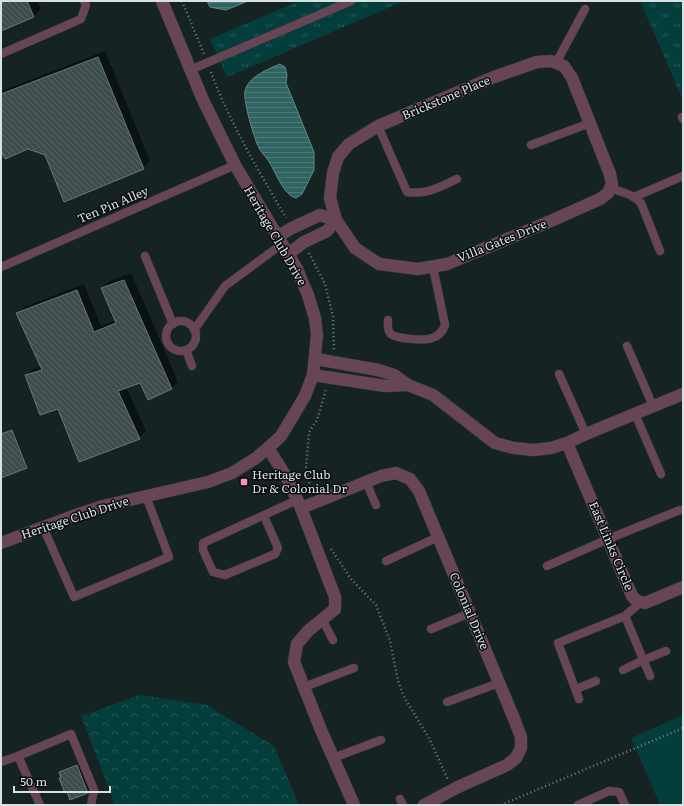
<svg xmlns="http://www.w3.org/2000/svg" width="684" height="806" viewBox="0 0 684 806" font-family="Literata,serif">
  <style>
    .grass { fill: url(#grass-tufts) }
    .forest { fill: url(#forest-crowns) }
    .green { fill: #033d3c }
    .water { fill: url(#water-rules); stroke: #628988 }
    .shadow { fill: #0007 }
    .building { fill: url(#building-back-hatch); stroke: #687877 }
    .lines { fill: none; stroke-linecap: round; stroke-linejoin: round }
    .service-casing { stroke: #313d3d; stroke-width: 9 }
    .minor-casing { stroke: #313d3d; stroke-width: 13 }
    .path { stroke: #747f7f; stroke-width: 2.5; stroke-dasharray: 1 3; stroke-linecap: butt }
    .service { stroke: #684555; stroke-width: 8 }
    .minor { stroke: #684555; stroke-width: 12 }
    .poi-dot { fill: #fb8fc4; stroke: #060b0b; stroke-width: 1.5 }
    .labels { text-anchor: middle; stroke-width: 3; stroke-linejoin: round; paint-order: stroke }
    .street-label { font-size: 12px; fill: #d8e0e0; stroke: #060b0b }
    .poi-label { font-size: 12px; fill: #d8e0e0; stroke: #060b0b; text-anchor: start }
  </style>
  <defs>
    <pattern id="grass-tufts" width="24" height="20" patternUnits="userSpaceOnUse"><rect width="24" height="20" fill="#033d3c"/><path d="M3 7l-1-3M5 7V3M7 7l1-3M15 17l-1-3M17 17v-4M19 17l1-3" fill="none" stroke="#275958"/></pattern>
    <pattern id="forest-crowns" width="20" height="18" patternUnits="userSpaceOnUse"><rect width="20" height="18" fill="#033d3c"/><path d="M2 6a3 3 0 1 1 6 0M12 15a3 3 0 1 1 6 0" fill="none" stroke="#275958"/></pattern>
    <pattern id="water-rules" width="6" height="5" patternUnits="userSpaceOnUse"><rect width="6" height="5" fill="#2f6463"/><path d="M0 2.5h6" fill="none" stroke="#4c7a79"/></pattern>
    <pattern id="building-back-hatch" width="6" height="6" patternUnits="userSpaceOnUse"><rect width="6" height="6" fill="#3e4d4c"/><path d="M-1 5l2 2M0 0l6 6M5-1l2 2" fill="none" stroke="#596666"/></pattern>
  </defs>
  <rect width="100%" height="100%" fill="#162323"/>
  <g class="grass">
    <polygon points="299,1 404,1 227,77 210,39"/>
    <polygon points="640,1 683,1 683,100"/>
  </g>
  <polygon class="forest" points="140,695 207,705 274,746 299,805 115,805 81,716"/>
  <polygon class="green" points="683,715 683,805 660,805 631,738"/>
  <g class="water">
    <polygon points="207,1 248,1 226,10 210,7"/>
    <path d="M280,64L285,67L287,75L286,83L314,152V170L302,194L296,198C283,195 275,170 268,160C265,156 261,152 259,148C254,138 243,101 245,91C248,77 268,69 280,64Z"/>
  </g>
  <g class="shadow">
    <polygon points="1,1 37,1 41,9 34,16 1,30"/>
    <polygon points="105,51 150,161 143,168 46,155 28,148 1,148 1,91"/>
    <polygon points="131,273 178,382 171,389 141,382 126,387 146,431 139,438 59,408 26,376 33,369 41,366 17,314 24,307 84,284 101,326 116,320 102,288 109,281"/>
    <polygon points="13,429 27,466 1,477 1,434"/>
    <polygon points="80,763 91,789 87,792 60,779 62,777 60,772 64,769"/>
  </g>
  <g class="building">
    <polygon points="1,1 27,1 34,17 1,31"/>
    <polygon points="98,57 144,169 64,202 45,155 28,149 5,159 1,151 1,94"/>
    <polygon points="124,280 172,389 148,400 140,383 118,391 140,439 79,462 58,409 40,415 25,375 42,370 16,313 77,290 94,332 116,323 101,288"/>
    <polygon points="12,430 27,468 1,478 1,434"/>
    <polygon points="77,765 88,793 70,800 67,792 65,793 59,778 61,778 59,772"/>
  </g>
  <g class="lines">
    <defs>
      <g id="service">
        <polyline points="1,54 81,19 86,5 84,1"/>
        <polyline points="556,63 585,9"/>
        <polyline points="190,70 351,1"/>
        <polyline points="682,117 683,119"/>
        <path d="M378,126L407,192C427,195 439,187 457,179"/>
        <polyline points="531,145 590,123"/>
        <path d="M610,188C621,192 633,194 641,203L660,251"/>
        <polyline points="634,197 683,176"/>
        <polyline points="145,256 173,324"/>
        <polyline points="1,267 235,165"/>
        <path d="M388,320C388,324 387,329 390,333C394,339 426,341 432,338C439,336 443,331 445,325L433,267"/>
        <circle cx="181" cy="336" r="15"/>
        <polyline points="194,330 225,286 282,244"/>
        <polyline points="627,346 653,406"/>
        <polyline points="186,350 192,366"/>
        <polyline points="559,374 586,434"/>
        <polyline points="635,414 661,474"/>
        <polyline points="366,482 376,505"/>
        <polyline points="264,516 278,548 275,554 225,575 213,572 203,550 203,543 297,500"/>
        <polyline points="43,527 74,597 169,557 146,496"/>
        <polyline points="386,561 438,537"/>
        <polyline points="547,566 608,539 680,510"/>
        <polyline points="625,616 650,676"/>
        <polyline points="322,619 333,640"/>
        <polyline points="431,629 470,613"/>
        <polyline points="623,670 643,660 666,651"/>
        <polyline points="304,687 354,668"/>
        <polyline points="576,689 596,681"/>
        <polyline points="579,699 558,643 625,616 641,602"/>
        <polyline points="447,702 499,683"/>
        <polyline points="18,756 71,734 94,790 91,805"/>
        <polyline points="333,758 381,740"/>
        <polyline points="1,762 18,756 40,805"/>
        <polyline points="400,799 403,805"/>
        <polyline points="578,805 609,791 619,792 625,805"/>
      </g>
      <g id="minor">
        <polyline points="277,237 292,228 320,215 336,220 355,248 379,264 418,269 447,264 553,220 600,199 608,193 612,184 610,174 572,78 564,66 551,61 537,62 494,77 378,126 349,144 338,157 333,173 330,198 336,220"/>
        <polyline points="288,254 304,242 327,231 336,220"/>
        <polyline points="316,359 378,370 394,375 408,385 433,395 495,443 514,448 533,450 551,448 567,443 586,434 683,394"/>
        <polyline points="313,375 385,386 408,385"/>
        <polyline points="567,443 632,596 637,601 645,603 683,587"/>
        <polyline points="268,448 287,478 301,508 335,597 335,609 308,631 297,644 294,662 321,730 354,805"/>
        <polyline points="301,508 381,476 396,473 410,479 419,491 515,721 521,737 521,748 516,758 507,765 458,787 424,805"/>
        <polyline points="1,543 73,516 103,506 208,482 232,473 256,458 268,448 281,436 305,396 313,375 317,335 315,318 308,295 297,269 235,165 203,100 162,1"/>
      </g>
    </defs>
    <use href="#service" class="service-casing"/>
    <use href="#minor" class="minor-casing"/>
    <g class="path">
      <polyline points="182,1 204,54"/>
      <path d="M211,72C230,124 259,171 286,218"/>
      <polyline points="309,253 325,284 333,317 334,351"/>
      <polyline points="311,491 306,468 309,432 317,420 326,389"/>
      <polyline points="331,549 351,579 376,605 390,641 398,681 403,695 430,740 448,780"/>
      <polyline points="501,805 683,728"/>
    </g>
    <use href="#service" class="service"/>
    <use href="#minor" class="minor"/>
  </g>
  <rect class="poi-dot" x="240" y="478" width="8" height="8" rx="2"/>
  <g class="labels">
    <g class="street-label">
      <text transform="translate(446 98) rotate(-23)" y="4">Brickstone Place</text>
      <text transform="translate(113 205) rotate(-23)" y="4">Ten Pin Alley</text>
      <text transform="translate(275 236) rotate(60)" y="4">Heritage Club Drive</text>
      <text transform="translate(502 241) rotate(-22)" y="4">Villa Gates Drive</text>
      <text transform="translate(75 518) rotate(-18)" y="4">Heritage Club Drive</text>
      <text transform="translate(611 546) rotate(67)" y="4">East Links Circle</text>
      <text transform="translate(469 611) rotate(67)" y="4">Colonial Drive</text>
    </g>
    <g class="poi-label">
      <text x="252" y="479">Heritage Club<tspan x="252" dy="14">Dr &amp; Colonial Dr</tspan></text>
    </g>
  </g>
  <rect width="684" height="806" fill="none" stroke="#d8e0e0" stroke-width="4"/>
  <path d="M14 786v6h96v-6" fill="none" stroke="#d8e0e0" stroke-width="2"/>
  <text x="20" y="786" font-size="12" fill="#d8e0e0" stroke="#060b0b" stroke-width="3" paint-order="stroke">50 m</text>
</svg>
